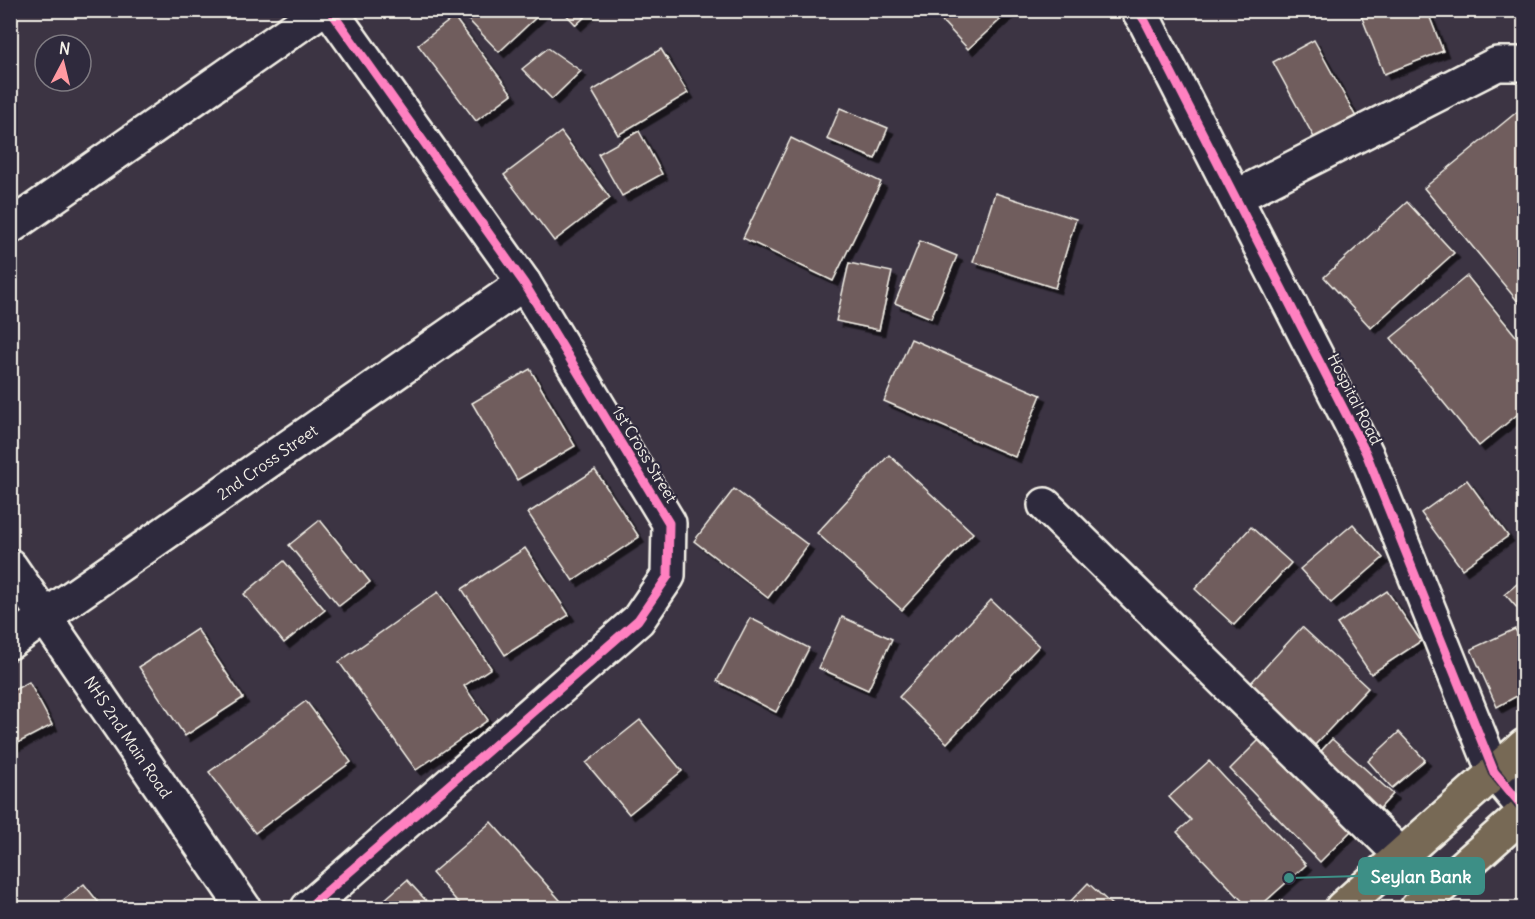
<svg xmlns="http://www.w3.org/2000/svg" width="1535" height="919" viewBox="0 0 1535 919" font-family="Delius,sans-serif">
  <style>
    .building { fill: #705d5d; stroke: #f4f1e8; stroke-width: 1.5; filter: url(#shadow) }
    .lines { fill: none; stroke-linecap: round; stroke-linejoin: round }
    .minor-casing { stroke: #f4f1e8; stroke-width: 38 }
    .trunk-casing { stroke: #f4f1e8; stroke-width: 38 }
    .minor { stroke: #2f2a3d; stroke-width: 33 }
    .trunk { stroke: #776954; stroke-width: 33 }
    .cycleway-casing { stroke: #2f2a3d; stroke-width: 13 }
    .cycleway { stroke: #ff80c0; stroke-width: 9 }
    .labels { text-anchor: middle; stroke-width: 4.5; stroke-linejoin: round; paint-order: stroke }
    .street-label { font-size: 16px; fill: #f4f1e8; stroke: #2f2a3d }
    .leader { fill: none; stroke: #3d8f86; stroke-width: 2 }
    .callout-dot { fill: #3d8f86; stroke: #2f2a3d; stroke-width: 2 }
    .callout { fill: #3d8f86; stroke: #3d8f86; stroke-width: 2 }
    .callout-label { font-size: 18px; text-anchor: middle; font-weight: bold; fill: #fff }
  </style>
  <defs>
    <filter id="shadow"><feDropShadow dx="5.5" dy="5.5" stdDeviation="0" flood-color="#0009"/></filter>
  </defs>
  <rect width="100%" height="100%" fill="#3c3443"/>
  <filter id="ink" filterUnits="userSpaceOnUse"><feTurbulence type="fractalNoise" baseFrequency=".0167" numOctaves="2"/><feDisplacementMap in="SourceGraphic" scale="12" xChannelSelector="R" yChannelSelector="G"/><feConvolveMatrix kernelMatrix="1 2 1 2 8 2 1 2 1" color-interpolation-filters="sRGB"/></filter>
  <g filter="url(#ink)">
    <g class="building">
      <polygon points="463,10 544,10 499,52 461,12"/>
      <polygon points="562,10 592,10 576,25"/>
      <polygon points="932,10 1011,10 968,49"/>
      <polygon points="1359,10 1427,10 1443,51 1384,74"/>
      <polygon points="454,17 512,94 476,121 418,45"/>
      <polygon points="1314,40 1357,119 1316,141 1273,62"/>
      <polygon points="548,48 581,71 552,99 522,69"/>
      <polygon points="661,49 688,93 618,135 592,91"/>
      <polygon points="1524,106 1524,309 1424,188"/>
      <polygon points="840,108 888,128 875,159 827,139"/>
      <polygon points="639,131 662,174 622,196 598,154"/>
      <polygon points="561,132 610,198 554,241 504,175"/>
      <polygon points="791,138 881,182 833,281 743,238"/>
      <polygon points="995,193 1076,219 1055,288 973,262"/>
      <polygon points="1407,202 1454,253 1371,328 1324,277"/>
      <polygon points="920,241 957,256 931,318 895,303"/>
      <polygon points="849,263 892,272 879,330 836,321"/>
      <polygon points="1467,276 1524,346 1524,409 1479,446 1391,338"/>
      <polygon points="911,339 1041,395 1015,457 884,401"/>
      <polygon points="530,369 575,446 517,480 472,403"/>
      <polygon points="889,455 973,533 902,610 817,533"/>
      <polygon points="595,470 639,537 573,581 528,513"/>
      <polygon points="1467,480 1508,536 1462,569 1421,513"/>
      <polygon points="734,489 808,545 768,598 694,541"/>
      <polygon points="320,520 370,582 339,606 289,545"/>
      <polygon points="1353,524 1383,558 1331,603 1300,569"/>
      <polygon points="1251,527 1291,563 1234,625 1195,589"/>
      <polygon points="525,548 569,615 505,655 462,589"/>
      <polygon points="284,561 325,610 284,643 244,594"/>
      <polygon points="1524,578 1524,616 1505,594"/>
      <polygon points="1387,591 1421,641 1371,674 1337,624"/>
      <polygon points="438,592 491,668 464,686 488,720 416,770 339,662"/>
      <polygon points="991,600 1039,646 947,743 899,697"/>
      <polygon points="842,617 892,639 868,690 819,668"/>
      <polygon points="750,618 809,648 776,712 717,681"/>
      <polygon points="1302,627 1368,688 1314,746 1248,686"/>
      <polygon points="197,629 243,698 185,736 139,667"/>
      <polygon points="1515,629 1524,644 1524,692 1497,707 1471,649"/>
      <polygon points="29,682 52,725 10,747 10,692"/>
      <polygon points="306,701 351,762 255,833 209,772"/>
      <polygon points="640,720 682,771 629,814 586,763"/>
      <polygon points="1399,732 1425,760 1392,788 1368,761"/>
      <polygon points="1261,738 1352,830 1320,862 1230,769"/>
      <polygon points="1332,739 1393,794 1373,816 1312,761"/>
      <polygon points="1209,761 1306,865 1258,908 1249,908 1177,832 1191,820 1169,797"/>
      <polygon points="491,822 567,908 463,908 432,873"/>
      <polygon points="407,880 433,908 375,908"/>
      <polygon points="1088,883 1115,908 1064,908"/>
      <polygon points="84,884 103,908 53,908"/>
    </g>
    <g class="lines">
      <defs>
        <g id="minor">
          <polyline points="1138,10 1145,21 1366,453 1494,772 1524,808"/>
          <polyline points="1236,197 1497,64 1524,64"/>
          <polyline points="10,227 321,10"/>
          <polyline points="1045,505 1402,856"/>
          <polyline points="10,566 244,908"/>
          <polyline points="10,642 46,616 524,283"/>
          <polyline points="308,908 638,620 668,576 669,523 524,283 330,10"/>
        </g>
        <g id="trunk">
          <polyline points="1342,908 1524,746"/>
          <polyline points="1417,908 1524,813"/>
        </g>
      </defs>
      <use href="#minor" class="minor-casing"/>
      <use href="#trunk" class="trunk-casing"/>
      <use href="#minor" class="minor"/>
      <use href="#trunk" class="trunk"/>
      <defs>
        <g id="cycleway">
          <polyline points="1138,10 1145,21 1366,453 1494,772 1524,808"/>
          <polyline points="308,908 638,620 668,576 669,523 524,283 330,10"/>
        </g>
      </defs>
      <use href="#cycleway" class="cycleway-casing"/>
      <use href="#cycleway" class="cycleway"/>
    </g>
  </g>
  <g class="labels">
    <g class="street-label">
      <text transform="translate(1355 399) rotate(63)" y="6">Hospital Road</text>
      <text transform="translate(645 454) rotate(59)" y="6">1st Cross Street</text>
      <text transform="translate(267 462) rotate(-35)" y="6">2nd Cross Street</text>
      <text transform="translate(128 737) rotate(56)" y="6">NHS 2nd Main Road</text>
    </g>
  </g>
  <path class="leader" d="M1289 878L1359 876"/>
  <circle class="callout-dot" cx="1289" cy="878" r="6"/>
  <rect class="callout" x="1359" y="858" width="125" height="36" rx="6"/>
  <g class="callout-label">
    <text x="1421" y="883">Seylan Bank</text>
  </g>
  <rect width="1535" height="919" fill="none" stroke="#2f2a3d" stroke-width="36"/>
  <rect x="18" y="18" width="1499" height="883" fill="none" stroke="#f4f1e8" stroke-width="2" filter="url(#ink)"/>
  <g transform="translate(63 63) rotate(7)"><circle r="28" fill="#2f2a3d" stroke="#7e7a81" stroke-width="1.5"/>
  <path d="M0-4.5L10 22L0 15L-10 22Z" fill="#ff9aa2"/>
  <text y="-9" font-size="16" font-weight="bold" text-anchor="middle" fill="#f4f1e8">N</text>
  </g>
</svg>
